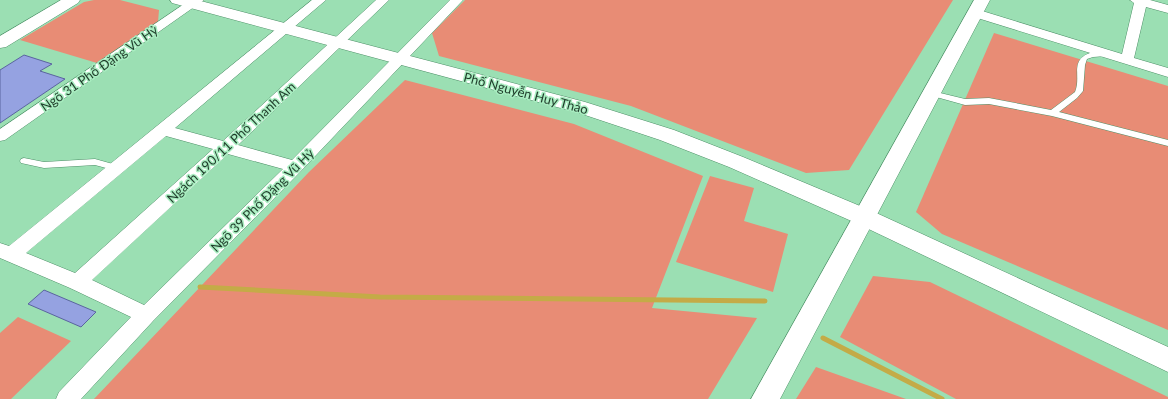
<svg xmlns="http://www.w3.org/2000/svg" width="1168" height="399" viewBox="0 0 1168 399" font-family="Lato,sans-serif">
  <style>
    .green { fill: #e88c75 }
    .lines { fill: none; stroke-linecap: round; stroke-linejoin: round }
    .stream { stroke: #c4ab47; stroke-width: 5 }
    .building { fill: #95a2e1; stroke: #5a649f }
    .service-casing { stroke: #4e9068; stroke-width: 1 }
    .minor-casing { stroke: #4e9068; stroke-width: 1 }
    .tertiary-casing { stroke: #4e9068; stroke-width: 1 }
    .secondary-casing { stroke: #4e9068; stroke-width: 1 }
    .service { fill: #fff; fill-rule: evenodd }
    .minor { fill: #fff; fill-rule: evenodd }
    .tertiary { fill: #fff; fill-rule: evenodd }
    .secondary { fill: #fff; fill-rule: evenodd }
    .labels { text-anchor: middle; stroke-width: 3; stroke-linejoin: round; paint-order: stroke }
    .street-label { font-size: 13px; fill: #1f3b2a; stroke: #a8edc0 }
  </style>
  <rect width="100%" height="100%" fill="#9bdfb3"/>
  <g class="green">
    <polygon points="94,0 120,0 159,10 158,22 97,63 20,40 84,2"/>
    <polygon points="465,0 953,0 849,170 806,173 631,106 439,56 432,33"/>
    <polygon points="994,33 1168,86 1168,330 942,234 916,212"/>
    <polygon points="405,80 574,124 703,176 652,308 757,318 708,399 94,399 309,172"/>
    <polygon points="710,176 754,188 744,221 788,234 773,292 676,262"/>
    <polygon points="873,276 930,282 1168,397 1168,399 956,399 840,337"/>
    <polygon points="18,317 71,341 11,399 0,399 0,333"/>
    <polygon points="816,367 906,399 796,399"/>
  </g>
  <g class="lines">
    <g class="stream">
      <polyline points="200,287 380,297 765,301"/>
      <polyline points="823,338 942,399"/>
    </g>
  </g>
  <g class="building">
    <polygon points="24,55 52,64 40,71 65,79 0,123 0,70"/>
    <polygon points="44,290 96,312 81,327 28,304"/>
  </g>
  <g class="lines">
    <defs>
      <g id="service">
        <path d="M1093,52H1106L1110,54L1106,56L1093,57L1087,59L1085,65L1083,91L1077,98L1059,112L1168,140V146L1052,116L989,104L965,105L929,95L928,93L932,91L965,99L989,98L1051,110L1075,92C1082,76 1068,59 1093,52Z"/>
        <polygon points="24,158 44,162 95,159 120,166 121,168 117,171 95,165 44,168 21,163 20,161 21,159"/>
      </g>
      <g id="minor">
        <polygon points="190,0 204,0 5,140 0,141 0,129"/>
        <path d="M312,0H326L175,128L223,141L376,0H389L238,145L292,160L450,0H463L301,171L153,321L81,399H56L59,392L131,317L70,288L0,258V243L9,246ZM166,136L213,149L75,273L26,253ZM228,154L283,169L144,305L92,280Z"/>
        <polygon points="1130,0 1150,0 1168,5 1168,13 1146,7 1134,58 1168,68 1168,77 971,16 969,13 971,10 979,10 1122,54 1134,3"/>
      </g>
      <g id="tertiary">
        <polygon points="61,0 80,0 78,3 6,47 0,48 0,36"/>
        <polygon points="170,0 197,0 585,102 674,130 743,157 872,211 1168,347 1168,372 856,223 729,167 660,140 579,113 172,3"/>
      </g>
      <polygon id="secondary" points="974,0 990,0 780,399 751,399"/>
    </defs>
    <use href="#service" class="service-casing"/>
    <use href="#minor" class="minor-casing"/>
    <use href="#tertiary" class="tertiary-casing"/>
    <use href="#secondary" class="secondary-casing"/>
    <use href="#service" class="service"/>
    <use href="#minor" class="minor"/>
    <use href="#tertiary" class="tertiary"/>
    <use href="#secondary" class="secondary"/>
  </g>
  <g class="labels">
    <g class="street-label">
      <text transform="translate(99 68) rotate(-35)" y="5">Ngõ 31 Phố Đặng Vũ Hỷ</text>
      <text transform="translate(526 93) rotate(15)" y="5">Phố Nguyễn Huy Thảo</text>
      <text transform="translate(231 142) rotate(-43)" y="5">Ngách 190/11 Phố Thanh Am</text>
      <text transform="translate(262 200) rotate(-45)" y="5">Ngõ 39 Phố Đặng Vũ Hỷ</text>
    </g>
  </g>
</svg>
